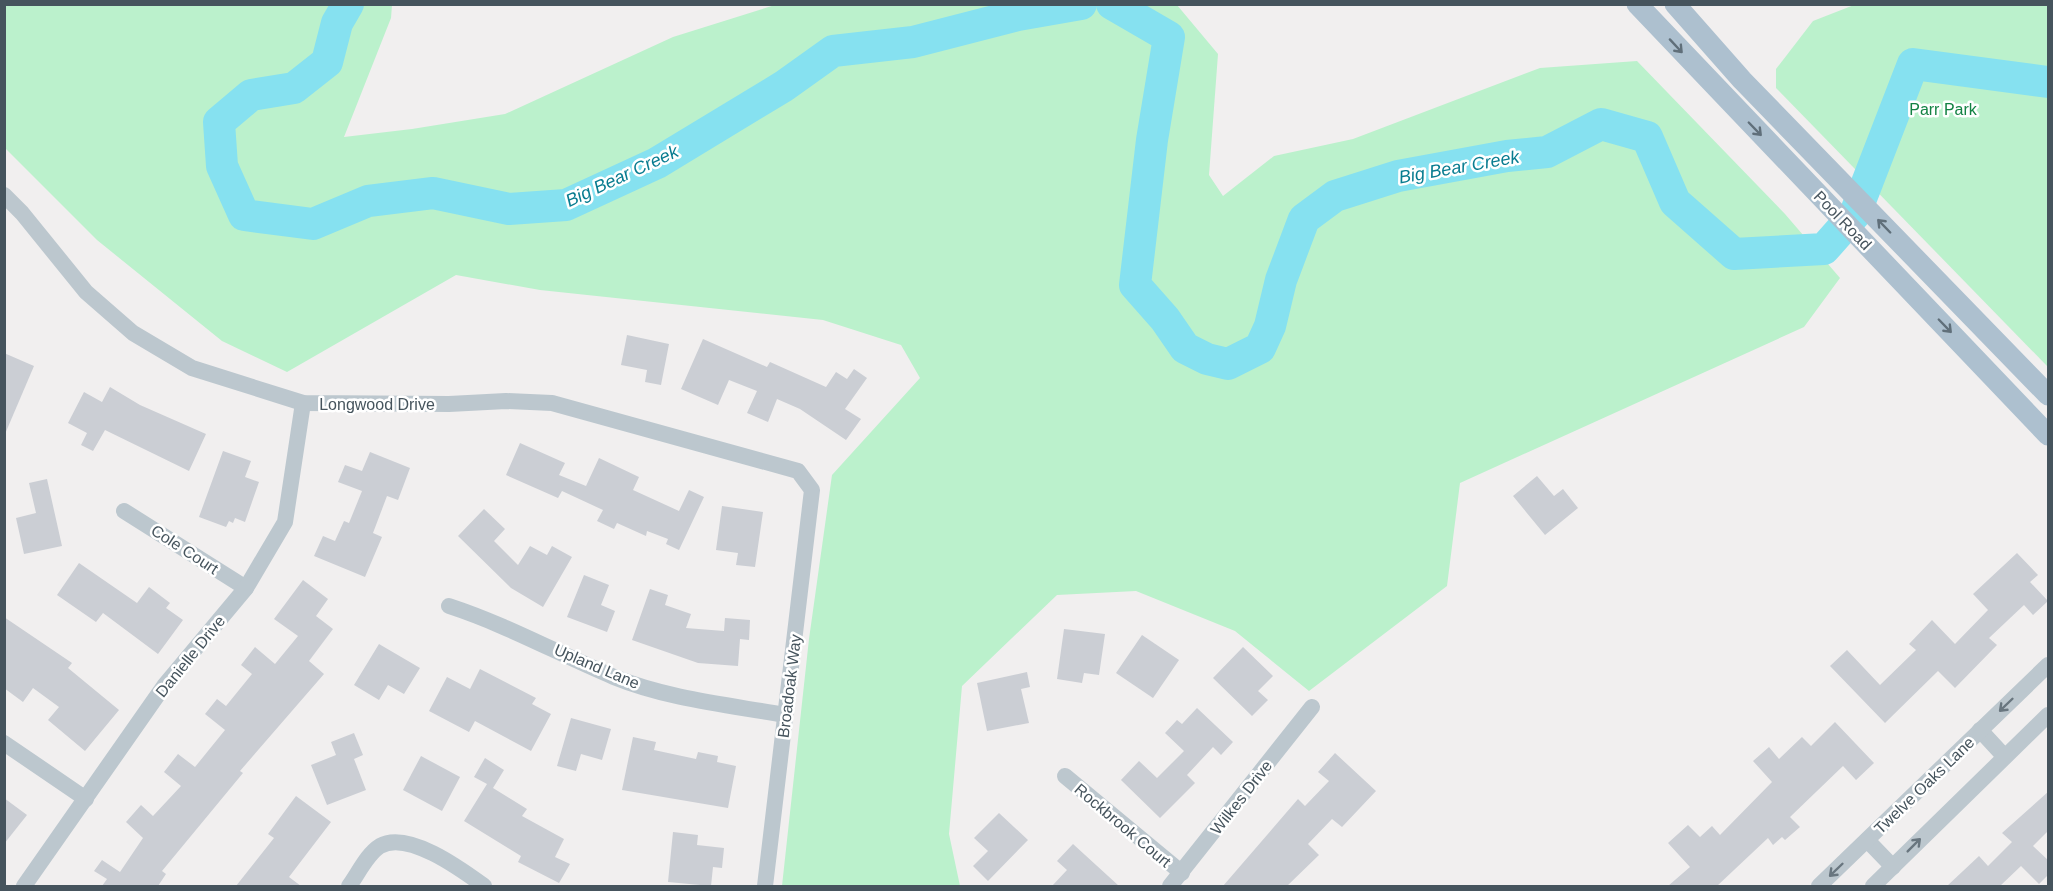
<svg xmlns="http://www.w3.org/2000/svg" width="2053" height="891" viewBox="0 0 2053 891" font-family="Helvetica,sans-serif">
  <style>
    .green { fill: #bbf1cc }
    .lines { fill: none; stroke-linecap: round; stroke-linejoin: round }
    .river { stroke: #86e1f0; stroke-width: 32 }
    .building { fill: #cbced4 }
    .minor { stroke: #bcc7ce; stroke-width: 16 }
    .major { stroke: #adc0cf; stroke-width: 21 }
    .oneway { stroke: #606f7a }
    .oneway2 { stroke: #69767f }
    .labels { text-anchor: middle; stroke-width: 5; stroke-linejoin: round; paint-order: stroke }
    .park-label { font-size: 16px; fill: #138243; stroke: #fff }
    .street-label { font-size: 16px; fill: #46545d; stroke: #fff }
    .water-label { font-size: 18px; font-style: italic; fill: #087c90; stroke: #fff }
  </style>
  <rect width="100%" height="100%" fill="#f1efef"/>
  <g class="green">
    <polygon points="4,5 392,5 391,18 344,137 412,129 505,114 673,37 775,5 1177,5 1218,54 1209,175 1223,196 1274,156 1353,139 1540,68 1637,61 1785,214 1840,278 1804,327 1460,483 1447,586 1309,691 1235,631 1136,591 1057,595 962,686 949,834 960,886 782,886 809,639 832,475 920,378 901,345 823,320 540,290 456,275 287,372 222,341 97,240 5,148"/>
    <polygon points="1854,5 2048,5 2048,367 1776,88 1776,69 1813,21"/>
  </g>
  <g class="lines">
    <g class="river">
      <polyline points="348,4 337,23 327,62 294,88 251,95 219,122 222,166 244,215 313,224 368,201 433,193 509,209 566,205 657,163 784,86 833,51 913,42 1018,15 1081,4"/>
      <polyline points="1112,4 1169,37 1152,140 1135,285 1165,319 1185,348 1207,359 1228,364 1260,348 1270,326 1281,280 1304,219 1335,196 1398,176 1507,156 1547,152 1601,124 1647,137 1675,202 1734,254 1824,249 1855,214 1913,64 2048,82"/>
    </g>
  </g>
  <g class="building">
    <polygon points="627,335 669,344 661,385 645,382 647,370 621,365"/>
    <polygon points="703,339 767,367 770,362 826,387 836,372 847,379 854,369 867,378 845,409 861,419 846,440 800,409 777,399 768,422 747,413 757,391 729,380 718,405 681,389"/>
    <polygon points="4,353 34,366 5,434 4,434"/>
    <polygon points="110,387 140,405 206,434 189,471 105,430 93,451 81,445 87,433 68,423 84,392 102,402"/>
    <polygon points="520,443 565,463 559,475 586,486 599,458 639,477 633,490 679,511 689,490 704,497 679,550 666,544 668,539 647,531 646,536 617,523 614,529 597,521 603,510 562,491 558,498 506,475"/>
    <polygon points="223,451 251,461 245,477 259,482 245,522 235,518 233,523 229,521 226,527 199,517"/>
    <polygon points="370,452 410,468 398,500 387,496 373,533 382,537 365,577 314,556 323,536 335,541 344,521 349,523 362,491 338,482 345,465 362,471"/>
    <polygon points="1537,476 1554,496 1563,489 1578,508 1545,535 1513,496"/>
    <polygon points="47,479 62,546 24,554 16,518 36,513 29,483"/>
    <polygon points="722,506 763,512 755,567 736,565 738,553 716,550"/>
    <polygon points="484,509 505,529 494,541 518,565 530,546 547,555 552,546 572,557 543,607 511,588 458,536"/>
    <polygon points="2017,553 2038,575 2030,582 2048,601 2033,615 2024,605 1989,638 1997,645 1955,688 1938,671 1885,723 1830,666 1847,650 1880,685 1916,650 1909,644 1932,620 1955,644 1988,610 1973,594"/>
    <polygon points="79,563 137,603 149,587 170,603 166,608 183,620 158,654 103,613 96,622 57,595"/>
    <polygon points="584,575 609,585 601,605 615,611 607,632 567,617"/>
    <polygon points="303,580 328,599 316,616 333,629 309,661 324,674 240,771 243,773 162,871 166,874 158,886 102,886 107,879 94,871 102,860 120,872 143,838 126,822 141,805 153,816 181,786 164,772 178,754 195,767 225,730 205,714 217,699 226,706 252,674 241,665 255,647 275,664 298,636 274,619"/>
    <polygon points="650,589 668,595 665,605 691,614 686,628 724,631 725,618 750,620 749,640 740,639 738,666 698,663 632,640"/>
    <polygon points="4,617 72,663 68,668 119,710 85,751 48,720 59,707 33,688 23,702 4,688"/>
    <polygon points="1064,629 1105,634 1099,675 1084,673 1082,683 1057,679"/>
    <polygon points="1142,635 1179,660 1153,698 1116,673"/>
    <polygon points="379,644 420,668 404,694 388,685 379,700 354,685"/>
    <polygon points="1243,647 1273,676 1258,691 1268,700 1252,716 1213,678"/>
    <polygon points="480,669 536,698 532,704 551,714 531,751 475,721 469,732 429,711 447,677 470,689"/>
    <polygon points="1027,672 1030,687 1021,689 1029,723 987,731 977,683"/>
    <polygon points="1197,708 1233,742 1221,755 1213,747 1187,775 1195,783 1160,818 1121,780 1139,761 1157,778 1184,751 1165,733 1177,720 1182,724"/>
    <polygon points="571,718 611,729 602,760 581,754 576,771 557,766"/>
    <polygon points="1835,722 1874,763 1856,780 1843,766 1790,817 1800,827 1785,840 1782,837 1773,845 1768,838 1717,886 1668,886 1690,867 1668,843 1688,825 1700,837 1712,826 1720,835 1772,782 1753,761 1769,747 1779,759 1802,737 1811,746"/>
    <polygon points="354,733 363,755 354,759 366,790 327,805 311,765 336,755 331,742"/>
    <polygon points="633,737 656,742 654,750 696,759 698,752 718,756 717,762 736,766 728,808 622,790"/>
    <polygon points="1335,753 1376,791 1342,827 1332,819 1308,844 1319,855 1287,886 1223,886 1298,799 1305,806 1329,781 1318,772"/>
    <polygon points="421,756 460,777 442,811 403,790"/>
    <polygon points="485,758 504,770 493,788 527,809 522,816 564,839 555,857 570,864 559,883 518,862 521,856 464,821 487,784 474,777"/>
    <polygon points="2049,791 2049,830 2033,846 2049,861 2049,874 2039,884 2021,866 2000,886 1947,886 1979,856 1988,866 2012,842 2002,833"/>
    <polygon points="296,796 331,822 289,877 301,886 236,886 274,838 268,834"/>
    <polygon points="4,798 27,815 4,844"/>
    <polygon points="999,813 1028,840 988,881 973,866 988,851 974,838"/>
    <polygon points="673,832 698,835 697,845 724,848 722,868 713,867 711,886 668,882"/>
    <polygon points="1073,844 1119,886 1052,886 1067,870 1057,861"/>
  </g>
  <g class="lines">
    <g class="minor">
      <polyline points="4,195 22,213 86,292 133,333 192,368 303,403 449,404 506,401 552,403 798,471 812,490 765,886"/>
      <polyline points="124,511 246,588"/>
      <path d="M449,606C507,625 559,654 614,677C668,699 729,705 785,715"/>
      <polyline points="1980,730 2004,756"/>
      <polyline points="4,743 86,799"/>
      <polyline points="1065,776 1182,873"/>
      <polyline points="1867,840 1893,867"/>
      <polyline points="24,886 164,686 246,588 285,522 303,403"/>
      <path d="M349,886C358,874 367,854 380,846C408,830 462,870 484,886"/>
      <polyline points="1170,886 1312,707"/>
      <polyline points="1819,886 2048,665"/>
      <polyline points="1873,886 2048,715"/>
    </g>
    <g class="major">
      <polyline points="1637,4 2048,435"/>
      <polyline points="1675,4 1742,80 2048,395"/>
    </g>
  </g>
  <defs><path id="oneway-shaft" d="M-6 0H5M1.5-3L5.5 0L1.5 3" fill="none" stroke-width="1.6" stroke-linecap="round" stroke-linejoin="round" transform="scale(1.5)"/></defs>
  <g class="oneway">
    <use href="#oneway-shaft" transform="translate(1676 46) rotate(47)"/>
    <use href="#oneway-shaft" transform="translate(1755 129) rotate(46)"/>
    <use href="#oneway-shaft" transform="translate(1884 226) rotate(-134)"/>
    <use href="#oneway-shaft" transform="translate(1945 326) rotate(46)"/>
  </g>
  <g class="oneway2">
    <use href="#oneway-shaft" transform="translate(2006 705) rotate(136)"/>
    <use href="#oneway-shaft" transform="translate(1914 845) rotate(-45)"/>
    <use href="#oneway-shaft" transform="translate(1836 870) rotate(136)"/>
  </g>
  <g class="labels">
    <g class="park-label">
      <text x="1943" y="115">Parr Park</text>
    </g>
    <g class="street-label">
      <text transform="translate(1843 220) rotate(46)" y="6">Pool Road</text>
      <text x="377" y="410">Longwood Drive</text>
      <text transform="translate(185 549) rotate(33)" y="6">Cole Court</text>
      <text transform="translate(190 656) rotate(-51)" y="6">Danielle Drive</text>
      <text transform="translate(597 666) rotate(23)" y="6">Upland Lane</text>
      <text transform="translate(789 686) rotate(-83)" y="6">Broadoak Way</text>
      <text transform="translate(1924 785) rotate(-44)" y="6">Twelve Oaks Lane</text>
      <text transform="translate(1241 797) rotate(-52)" y="6">Wilkes Drive</text>
      <text transform="translate(1123 825) rotate(40)" y="6">Rockbrook Court</text>
    </g>
    <g class="water-label">
      <text transform="translate(1459 167) rotate(-10)" y="6">Big Bear Creek</text>
      <text transform="translate(622 176) rotate(-25)" y="6">Big Bear Creek</text>
    </g>
  </g>
  <rect width="2053" height="891" fill="none" stroke="#46545d" stroke-width="12"/>
</svg>
